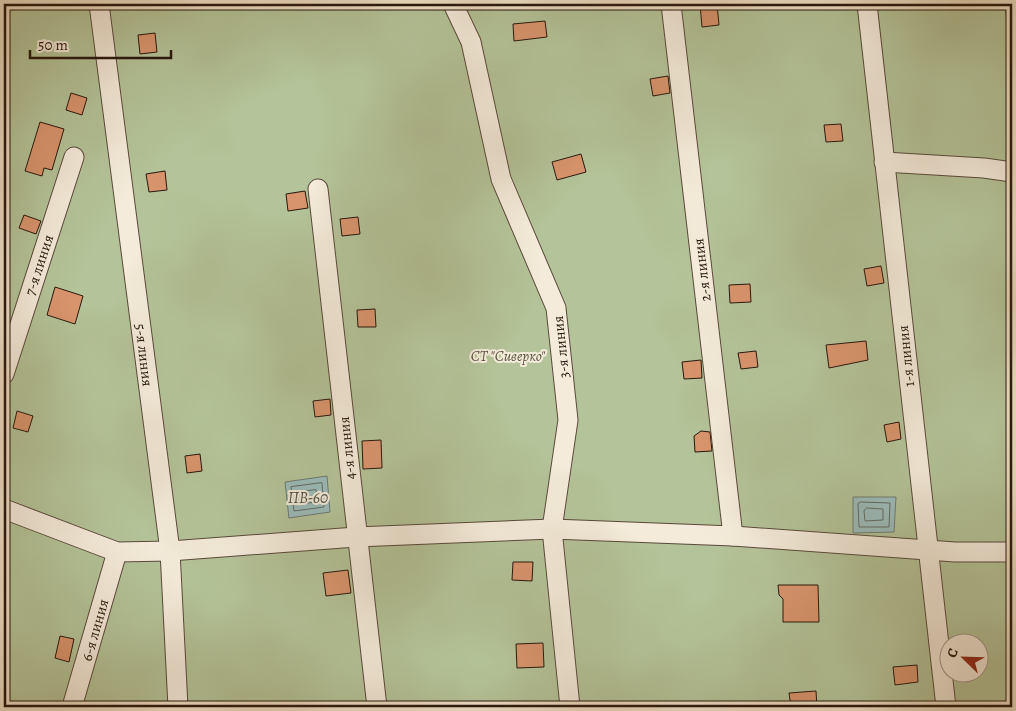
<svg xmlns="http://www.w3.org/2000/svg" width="1016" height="711" viewBox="0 0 1016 711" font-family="Alegreya,serif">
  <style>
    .green { fill: #b4c399; stroke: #6e6d53; fill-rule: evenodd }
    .water { fill: #9bbcbb; stroke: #6d7a75 }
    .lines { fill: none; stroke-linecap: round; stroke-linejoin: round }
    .shore { stroke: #616a64; stroke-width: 1 }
    .building { fill: #d8946d; stroke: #27170d }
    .minor-casing { stroke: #59493b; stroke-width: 21 }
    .minor { stroke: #f4ebda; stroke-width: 19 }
    .labels { text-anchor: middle; stroke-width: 4; stroke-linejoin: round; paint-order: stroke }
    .street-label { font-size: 15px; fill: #27170d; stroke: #f4ebda }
    .park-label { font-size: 15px; font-style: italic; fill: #58533e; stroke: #f4ebda }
    .water-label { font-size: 16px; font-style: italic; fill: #50514a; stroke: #f4ebda }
  </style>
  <rect width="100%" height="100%" fill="#eee0c6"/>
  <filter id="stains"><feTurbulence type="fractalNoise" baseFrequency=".004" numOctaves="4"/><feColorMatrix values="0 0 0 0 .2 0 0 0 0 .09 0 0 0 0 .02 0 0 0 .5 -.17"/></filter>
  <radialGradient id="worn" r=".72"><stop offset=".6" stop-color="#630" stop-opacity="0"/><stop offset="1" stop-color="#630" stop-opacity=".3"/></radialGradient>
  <path class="green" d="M4,4H1005L1012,73V707H4ZM948,644H978V674H948Z"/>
  <g class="water">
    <polygon points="327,476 330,512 289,518 285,482"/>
    <polygon points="853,497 896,497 894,532 853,533"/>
  </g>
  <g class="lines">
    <g class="shore">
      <polygon points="322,483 324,507 294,511 291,487"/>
      <polygon points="316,490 317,502 299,504 298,492"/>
      <polygon points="861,502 890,503 889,527 859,527 858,504"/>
      <polygon points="867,508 883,509 883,520 865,521 864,511"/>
    </g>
  </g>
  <g class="building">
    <polygon points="700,4 717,4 719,25 702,27"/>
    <polygon points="545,21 547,37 514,41 513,24"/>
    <polygon points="155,33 157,52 140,54 138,35"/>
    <polygon points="668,76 670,93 653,96 650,79"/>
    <polygon points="71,93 87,98 82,115 66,110"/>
    <polygon points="40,122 64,129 52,170 44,168 42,176 25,171"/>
    <polygon points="841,124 843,141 826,142 824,125"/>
    <polygon points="581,154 586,172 557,180 552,162"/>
    <polygon points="165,171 167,190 149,192 146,174"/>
    <polygon points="305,191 308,208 288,211 286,194"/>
    <polygon points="24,215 41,221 36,234 19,228"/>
    <polygon points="358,217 360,234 342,236 340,219"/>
    <polygon points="881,266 884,283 867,286 864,269"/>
    <polygon points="750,284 751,302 730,303 729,285"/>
    <polygon points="55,287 83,296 75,324 47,315"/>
    <polygon points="375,309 376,327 358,327 357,310"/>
    <polygon points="866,341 868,360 829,368 826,345"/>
    <polygon points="756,351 758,367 741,369 738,353"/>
    <polygon points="701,360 702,378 684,379 682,362"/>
    <polygon points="330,399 331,415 315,417 313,401"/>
    <polygon points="17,411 33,416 28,432 13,428"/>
    <polygon points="899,422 901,439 887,442 884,425"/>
    <polygon points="701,431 710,432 712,451 695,452 694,436"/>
    <polygon points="381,440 382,468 363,469 362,441"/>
    <polygon points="200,454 202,471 187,473 185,456"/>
    <polygon points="513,562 533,562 532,581 512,580"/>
    <polygon points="348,570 351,593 326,596 323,573"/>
    <polygon points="778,585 818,585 819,622 783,622 783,599 779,595"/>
    <polygon points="60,636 74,639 69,662 55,658"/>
    <polygon points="543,643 544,667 517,668 516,644"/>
    <polygon points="917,665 918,682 895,685 893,667"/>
    <polygon points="816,691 817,707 791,707 789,693"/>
  </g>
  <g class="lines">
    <defs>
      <g id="minor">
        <polyline points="99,4 170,551 178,707"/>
        <polyline points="453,4 471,42 501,179 556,308 568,420 552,529 570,707"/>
        <polyline points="671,4 733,536"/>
        <polyline points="867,4 946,707"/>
        <polyline points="884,162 984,168 1012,172"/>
        <polyline points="318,189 377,707"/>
        <polyline points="4,374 74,157"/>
        <polyline points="4,509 117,552 170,551 356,537 552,529 733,536 955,552 1012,552"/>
        <polyline points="72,707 117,552"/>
      </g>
    </defs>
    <use href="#minor" class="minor-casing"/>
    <use href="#minor" class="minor"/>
  </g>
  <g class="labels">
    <g class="street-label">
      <text transform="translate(39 265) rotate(-72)" y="5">7-я линия</text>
      <text transform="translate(702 270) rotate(-97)" y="5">2-я линия</text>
      <text transform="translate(561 347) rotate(-96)" y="5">3-я линия</text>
      <text transform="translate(144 355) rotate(83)" y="5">5-я линия</text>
      <text transform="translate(906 356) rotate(-96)" y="5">1-я линия</text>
      <text transform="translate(347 448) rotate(-96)" y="5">4-я линия</text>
      <text transform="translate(95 630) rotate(-74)" y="5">6-я линия</text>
    </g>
    <g class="park-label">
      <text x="508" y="361">СТ "Сиверко"</text>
    </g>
    <g class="water-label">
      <text x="308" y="503">ПВ-60</text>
    </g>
  </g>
  <rect width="1016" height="711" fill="none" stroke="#eee0c6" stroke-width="20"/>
  <rect x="5" y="5" width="1006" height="701" fill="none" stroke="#27170d" stroke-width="2.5"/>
  <rect x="10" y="10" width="996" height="691" fill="none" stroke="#27170d"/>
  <g transform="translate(964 658) rotate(293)"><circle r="24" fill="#f4ebda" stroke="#a29688"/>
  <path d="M0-4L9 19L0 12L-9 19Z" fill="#8f2418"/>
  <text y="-8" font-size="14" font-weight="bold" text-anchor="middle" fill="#27170d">С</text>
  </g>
  <path d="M30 50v8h141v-8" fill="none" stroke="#27170d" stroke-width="2.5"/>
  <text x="38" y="50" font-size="15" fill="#27170d" stroke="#f4ebda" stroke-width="4" paint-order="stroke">50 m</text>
  <rect width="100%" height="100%" filter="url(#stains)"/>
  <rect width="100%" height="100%" fill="url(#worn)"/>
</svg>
